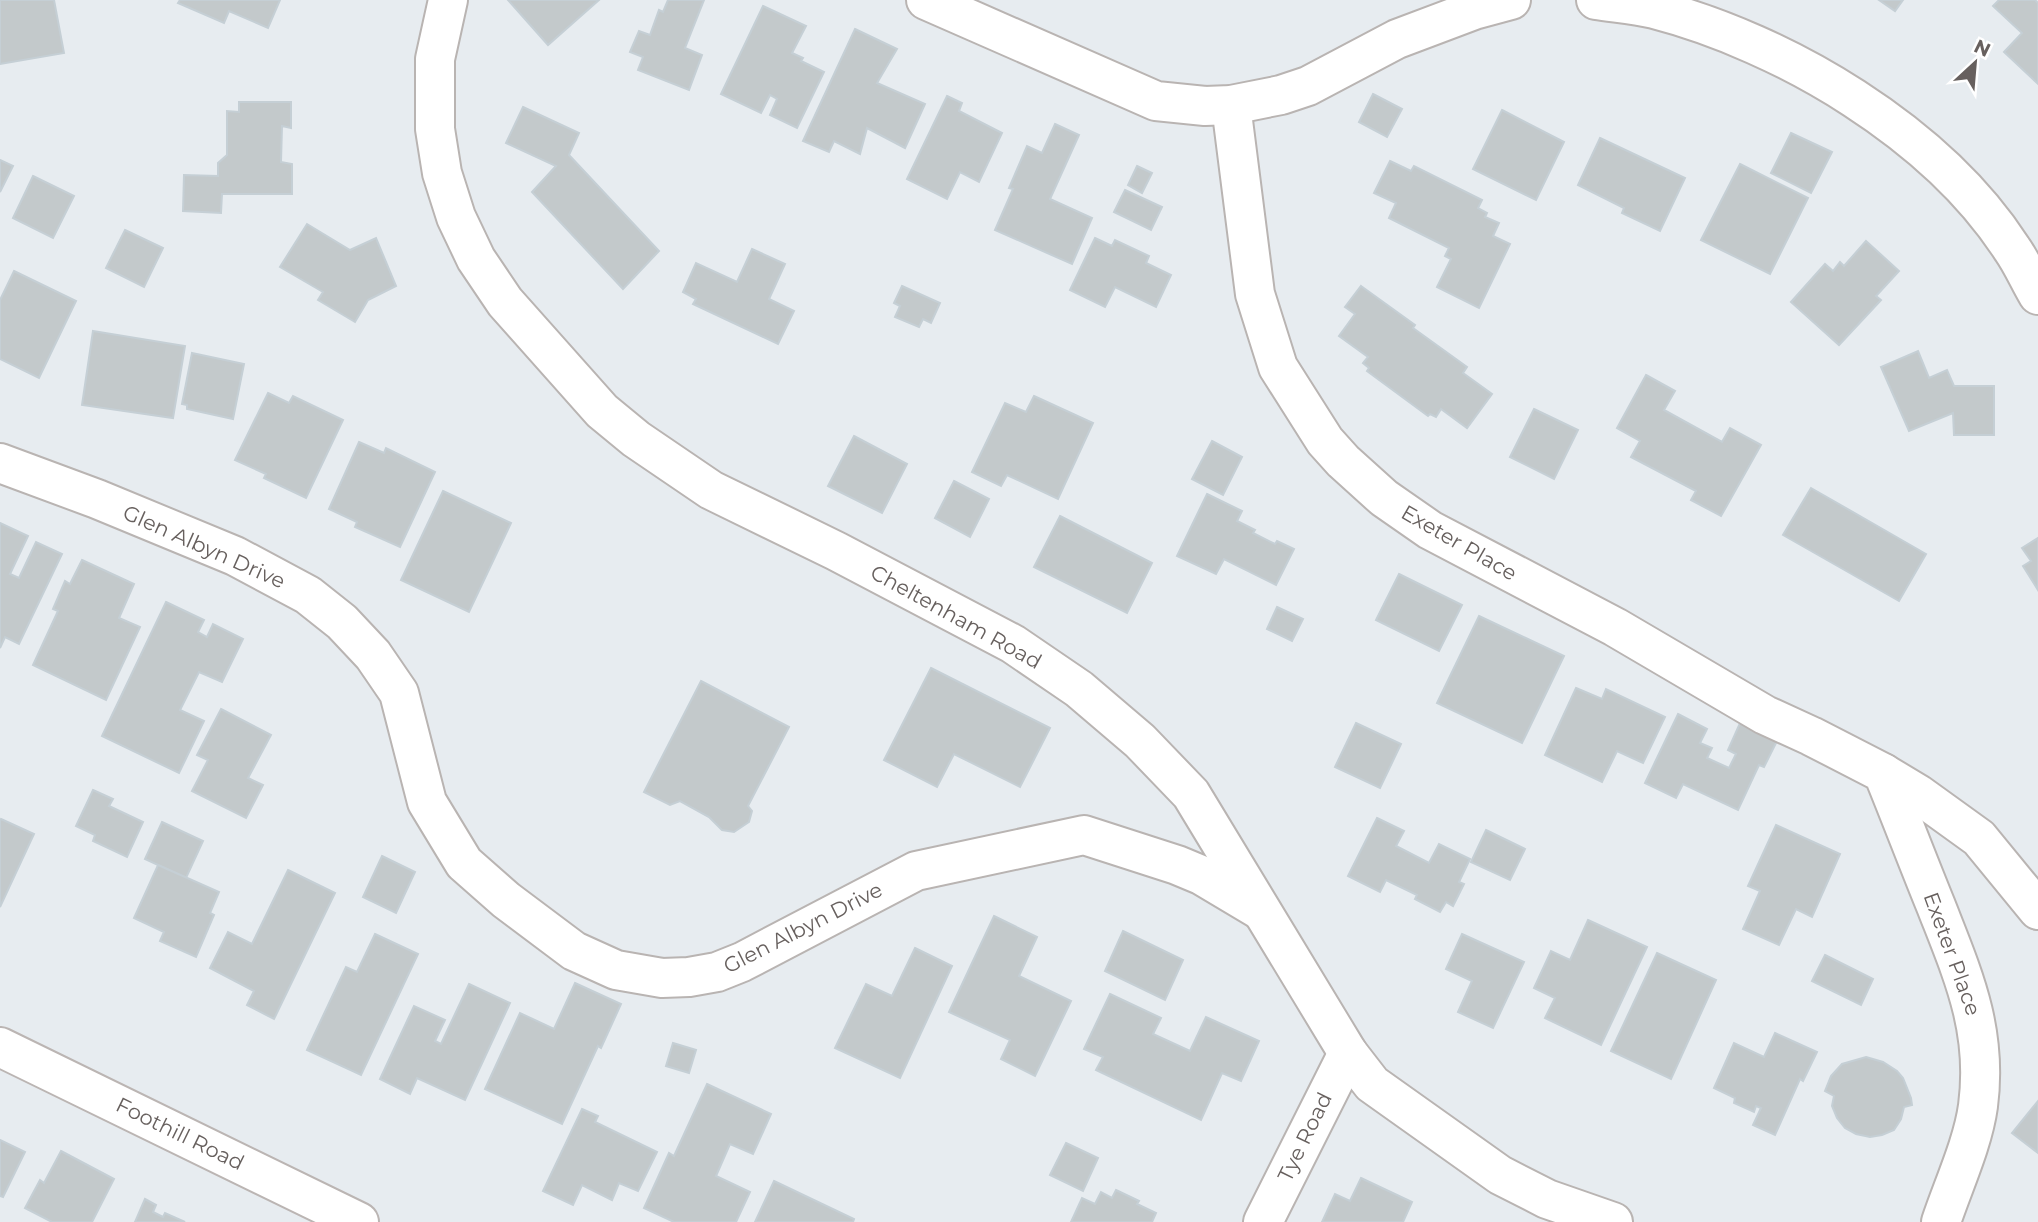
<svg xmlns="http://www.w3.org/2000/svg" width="2038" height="1222" viewBox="0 0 2038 1222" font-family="Montserrat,sans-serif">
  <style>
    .building { fill: #c3c9cb; stroke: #c5cfd5; stroke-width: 2 }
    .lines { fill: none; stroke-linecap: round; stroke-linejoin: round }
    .minor-casing { stroke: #b9b4b2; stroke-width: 42 }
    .secondary-casing { stroke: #bbb5b3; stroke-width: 42 }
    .minor { stroke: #fff; stroke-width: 38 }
    .secondary { stroke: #fff; stroke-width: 38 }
    .labels { text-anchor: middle; stroke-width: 7; stroke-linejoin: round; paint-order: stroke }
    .street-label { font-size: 21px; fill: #67605e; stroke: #fff }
  </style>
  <rect width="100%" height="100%" fill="#e7ecf0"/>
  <g class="building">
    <polygon points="0,0 54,0 64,53 0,64"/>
    <polygon points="180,0 280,0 268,28 229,11 224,23 178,3"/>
    <polygon points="508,0 599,0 548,45"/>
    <polygon points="668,0 704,0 685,48 702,55 689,90 638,70 643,57 630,52 639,31 650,35 659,10 663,12"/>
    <polygon points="1879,0 1903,0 1895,11"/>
    <polygon points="1999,0 2035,0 2038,3 2038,84 2004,52 2022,33 1993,6"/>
    <polygon points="763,6 806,26 792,53 803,58 801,61 824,72 797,128 770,115 777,99 770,95 761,113 721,94"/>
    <polygon points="855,29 897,49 877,83 925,104 905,148 867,128 860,154 834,141 829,152 803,141"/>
    <polygon points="1373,94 1402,109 1387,137 1359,122"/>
    <polygon points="947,96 962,103 959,111 1002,133 979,182 960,172 947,199 907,179"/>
    <polygon points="239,102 291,102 291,128 282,126 281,162 292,164 292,194 222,194 221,213 183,211 184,175 218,176 218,163 227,155 227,111 239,112"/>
    <polygon points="523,107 579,133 569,155 659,251 623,289 532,192 556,166 506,143"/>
    <polygon points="1502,110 1564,142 1536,200 1473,169"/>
    <polygon points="1055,124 1079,135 1050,199 1092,218 1072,264 995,230 1013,189 1009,188 1027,146 1042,153"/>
    <polygon points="1791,133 1832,152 1811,193 1771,173"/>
    <polygon points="1600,138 1685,178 1660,231 1622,213 1624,208 1578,185"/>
    <polygon points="0,160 13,166 0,192"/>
    <polygon points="1390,161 1411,171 1414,166 1482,200 1478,208 1487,213 1485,217 1499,223 1493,236 1510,244 1479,308 1437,287 1451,259 1445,256 1449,248 1389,218 1396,203 1374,193"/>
    <polygon points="1740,164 1808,198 1770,274 1701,240"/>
    <polygon points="1137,166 1152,173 1142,193 1128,185"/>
    <polygon points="33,176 74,196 53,238 13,218"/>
    <polygon points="1125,190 1162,207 1151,230 1114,212"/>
    <polygon points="307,224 350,250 376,238 396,286 368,300 355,322 318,300 323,292 280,267"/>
    <polygon points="125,230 163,248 144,287 106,268"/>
    <polygon points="1095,238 1112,246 1115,240 1149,256 1146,263 1171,275 1156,307 1115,287 1105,307 1070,290"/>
    <polygon points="1866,241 1899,271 1876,296 1881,300 1839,345 1791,302 1825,264 1833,271 1840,262 1844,266"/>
    <polygon points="752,249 785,264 769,299 794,311 778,344 693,304 696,299 683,292 696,263 737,282"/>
    <polygon points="14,271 76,301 39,378 0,359 0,300"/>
    <polygon points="902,286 940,303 931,323 923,319 919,327 895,317 900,306 894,303"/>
    <polygon points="1361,286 1415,325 1413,328 1467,367 1463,373 1492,394 1467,428 1441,409 1436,417 1430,414 1428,416 1367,371 1369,368 1363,363 1368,357 1339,336 1355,314 1345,307"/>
    <polygon points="93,331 185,346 173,418 82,405"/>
    <polygon points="1918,351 1929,378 1947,370 1954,386 1994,386 1994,435 1954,435 1953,413 1909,431 1881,367"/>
    <polygon points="192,353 244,364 233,419 187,409 187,405 182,404"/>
    <polygon points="1646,375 1675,391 1664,410 1722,442 1730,428 1761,445 1721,516 1691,500 1696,491 1631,457 1640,441 1617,428"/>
    <polygon points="268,393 289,403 293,396 343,420 306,498 264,478 266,474 235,460"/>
    <polygon points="1034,396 1093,423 1058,499 1007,475 1001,486 972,472 1005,403 1026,412"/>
    <polygon points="1534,409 1578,430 1554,479 1510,457"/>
    <polygon points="854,436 907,464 882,513 828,486"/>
    <polygon points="1212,441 1242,457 1223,495 1192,479"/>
    <polygon points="359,442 384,453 386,448 435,472 400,547 355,527 357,522 329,509"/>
    <polygon points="954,481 989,499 970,537 935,518"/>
    <polygon points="1811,488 1926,554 1899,601 1783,535"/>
    <polygon points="443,491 511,523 469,612 401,580"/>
    <polygon points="1207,494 1242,511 1237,521 1255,530 1253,533 1275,544 1277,541 1294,549 1276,585 1224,559 1216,574 1177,556"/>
    <polygon points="1060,516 1152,563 1127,613 1034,567"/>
    <polygon points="0,523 28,536 10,574 19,578 36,542 62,554 19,644 5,637 0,648"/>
    <polygon points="2038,538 2038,590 2023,566 2031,561 2022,548"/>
    <polygon points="82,560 134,584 119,618 140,627 106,700 33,665 58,611 53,609 65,581 70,584"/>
    <polygon points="1399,574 1462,605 1439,651 1376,620"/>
    <polygon points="166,602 204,620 198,632 207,637 213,624 243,639 222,682 199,672 180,710 204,721 179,773 102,736"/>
    <polygon points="1277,607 1303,619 1292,641 1267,629"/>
    <polygon points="1479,616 1564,656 1522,743 1437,703"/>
    <polygon points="931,668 1050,728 1020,787 954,754 937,787 884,760"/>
    <polygon points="701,681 789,727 748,806 752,811 749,822 734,832 722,830 709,817 680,801 670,805 644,792"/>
    <polygon points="1576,688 1602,699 1606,689 1665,717 1643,763 1617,751 1602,782 1545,755"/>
    <polygon points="221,709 271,735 248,778 263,785 246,818 192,791 208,760 197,755"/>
    <polygon points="1678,714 1707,729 1700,743 1712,748 1707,758 1729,768 1736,754 1728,750 1740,723 1777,741 1764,767 1759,765 1738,810 1683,784 1676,798 1645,783"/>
    <polygon points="1356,723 1401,744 1380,788 1335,767"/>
    <polygon points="93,790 113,799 109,806 143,822 127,857 93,841 95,835 76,826"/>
    <polygon points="1377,818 1404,831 1396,846 1429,863 1439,844 1470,859 1459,882 1464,884 1453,906 1446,902 1440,912 1415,899 1417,895 1386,880 1380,892 1348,876"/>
    <polygon points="1,819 34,834 0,907 0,821"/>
    <polygon points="162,822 203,841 186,878 145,859"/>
    <polygon points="1776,825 1840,854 1812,917 1796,909 1779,945 1743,929 1760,891 1748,886"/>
    <polygon points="1486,830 1525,849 1510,880 1471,862"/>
    <polygon points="382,856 415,872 396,913 363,897"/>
    <polygon points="158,865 219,892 210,913 214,915 196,957 160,941 164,932 134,918"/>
    <polygon points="288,870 335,893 274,1019 247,1005 254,991 210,968 228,932 252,944"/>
    <polygon points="994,916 1037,937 1019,976 1071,1001 1035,1076 1001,1059 1010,1040 949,1012"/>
    <polygon points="1588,920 1647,947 1601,1045 1545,1018 1555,998 1534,988 1551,951 1570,960"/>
    <polygon points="1123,931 1183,960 1165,1000 1105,971"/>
    <polygon points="375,934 418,954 361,1075 307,1050 346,967 357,972"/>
    <polygon points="1462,934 1524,962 1493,1028 1458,1012 1472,981 1446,969"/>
    <polygon points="915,948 952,966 900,1078 835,1048 866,984 892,996"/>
    <polygon points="1657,953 1716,980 1671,1079 1611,1051"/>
    <polygon points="1825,955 1873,979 1861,1005 1812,981"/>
    <polygon points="575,983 621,1004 601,1048 598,1046 562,1124 485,1089 520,1013 554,1029"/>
    <polygon points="469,984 510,1003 465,1100 417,1078 410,1094 380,1079 414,1006 445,1020 435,1041 441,1044"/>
    <polygon points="1110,994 1161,1018 1153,1034 1190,1051 1206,1017 1259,1041 1241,1081 1222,1073 1201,1120 1096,1070 1103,1057 1084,1049"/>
    <polygon points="1775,1033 1817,1052 1803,1081 1800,1079 1775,1135 1753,1125 1761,1108 1756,1106 1754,1112 1734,1103 1735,1098 1714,1088 1734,1043 1764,1057"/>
    <polygon points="673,1043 696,1050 689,1073 666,1066"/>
    <polygon points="1866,1057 1883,1062 1897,1071 1903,1078 1911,1098 1912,1105 1904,1107 1901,1119 1894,1130 1882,1135 1870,1137 1856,1134 1845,1128 1837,1118 1832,1106 1834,1096 1825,1091 1831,1076 1842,1064"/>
    <polygon points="707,1084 771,1114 753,1154 730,1144 716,1176 750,1192 736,1222 674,1222 644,1208 669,1153 674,1156"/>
    <polygon points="2038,1101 2038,1153 2012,1133"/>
    <polygon points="582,1109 598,1116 595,1122 657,1152 638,1191 619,1183 612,1200 582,1185 573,1205 543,1191"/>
    <polygon points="0,1140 25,1152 3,1197 0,1196"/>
    <polygon points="1066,1143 1098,1158 1083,1191 1050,1175"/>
    <polygon points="61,1151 114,1179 92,1222 52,1222 25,1208 40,1180 44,1183"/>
    <polygon points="1361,1178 1412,1202 1403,1222 1322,1222 1335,1194 1350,1201"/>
    <polygon points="774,1181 854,1219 853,1222 755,1222"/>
    <polygon points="1116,1190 1139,1201 1137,1204 1156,1213 1152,1222 1071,1222 1082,1198 1095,1204 1101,1192 1112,1198"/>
    <polygon points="145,1199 156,1205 153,1212 163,1217 165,1213 185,1222 135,1222"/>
  </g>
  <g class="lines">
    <defs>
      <g id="minor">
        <polyline points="448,0 435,59 435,129 442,173 456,217 476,259 505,302 602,411 636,439 711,490 836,551 1013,644 1079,689 1140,741 1191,794 1348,1053 1372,1084 1500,1175 1547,1199 1613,1222"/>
        <polyline points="926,0 1156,101 1205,106 1231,105 1281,95 1308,86 1397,39 1474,10 1511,0"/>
        <path d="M1596,0C1615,3 1635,4 1654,9C1785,43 1937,133 2012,249C2022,263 2029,280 2038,295"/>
        <path d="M1231,105L1255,294L1278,367L1325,441L1343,461L1384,498L1430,530L1615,627L1765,715L1811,736L1883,773C1901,817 1918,862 1936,906C1963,975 1988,1030 1978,1106C1973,1143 1953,1186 1941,1222"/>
        <polyline points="0,463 97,499 235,556 308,595 342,622 373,655 399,693 427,802 464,863 506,900 574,951 616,970 662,978 689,977 717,972 742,962 916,871 1084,835 1177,865 1201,875 1258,909"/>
        <polyline points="1883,773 1918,794 1979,838 2038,910"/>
        <polyline points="1263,1222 1348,1053"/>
      </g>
      <polyline id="secondary" points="0,1047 359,1222"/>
    </defs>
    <use href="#minor" class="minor-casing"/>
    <use href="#secondary" class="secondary-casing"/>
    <use href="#minor" class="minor"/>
    <use href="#secondary" class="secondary"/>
  </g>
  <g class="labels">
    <g class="street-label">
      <text transform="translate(1459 543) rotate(30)" y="7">Exeter Place</text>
      <text transform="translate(204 547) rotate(24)" y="7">Glen Albyn Drive</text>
      <text transform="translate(956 617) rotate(29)" y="7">Cheltenham Road</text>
      <text transform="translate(803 928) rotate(-27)" y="7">Glen Albyn Drive</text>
      <text transform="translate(1952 954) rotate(70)" y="7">Exeter Place</text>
      <text transform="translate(180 1134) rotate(26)" y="7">Foothill Road</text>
      <text transform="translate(1305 1137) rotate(-64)" y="7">Tye Road</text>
    </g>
  </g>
  <g transform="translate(1975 63) rotate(26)" stroke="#ffffff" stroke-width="5" paint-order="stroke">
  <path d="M0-5L12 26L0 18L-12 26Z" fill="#67605e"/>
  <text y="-10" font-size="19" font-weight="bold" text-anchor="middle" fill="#67605e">N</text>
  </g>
</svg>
